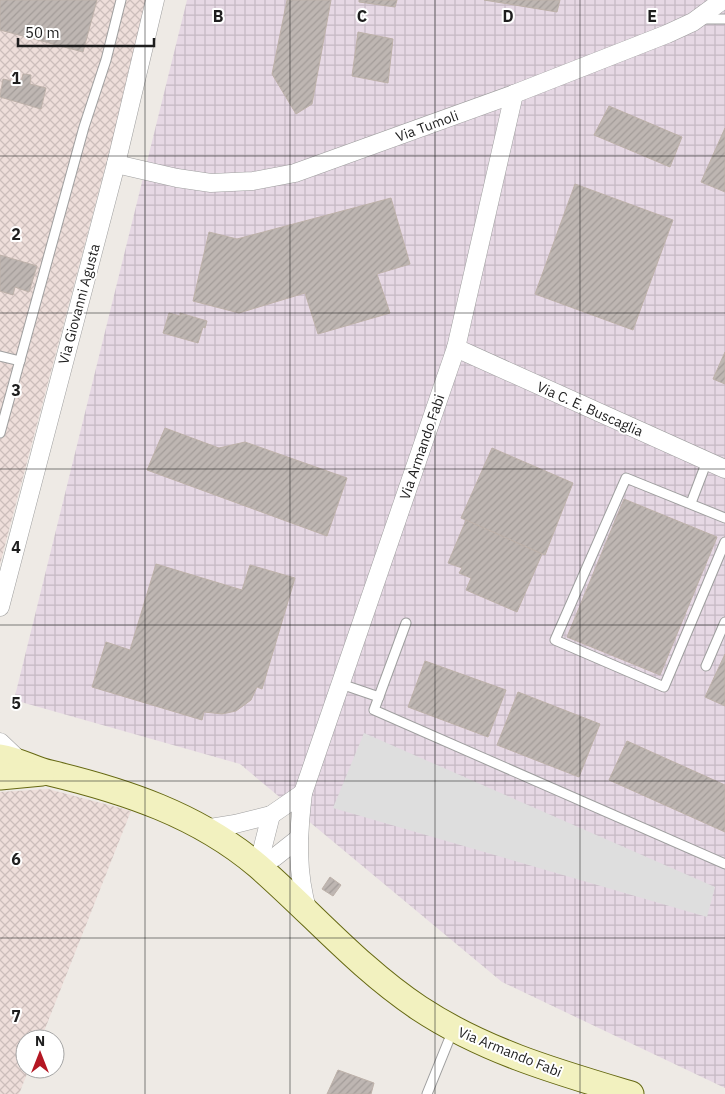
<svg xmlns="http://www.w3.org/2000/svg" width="725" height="1094" viewBox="0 0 725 1094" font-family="'IBM Plex Sans',sans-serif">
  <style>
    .industrial { fill: url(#industrial-grid) }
    .military { fill: url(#military-cross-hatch) }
    .parking { fill: #dedede }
    .building { fill: url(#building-hatch); stroke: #bdb1a9 }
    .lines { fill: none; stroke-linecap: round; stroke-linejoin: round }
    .lane-casing { stroke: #9f9f9f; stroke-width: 11 }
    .street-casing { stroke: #9f9f9f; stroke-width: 19 }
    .secondary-casing { stroke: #656812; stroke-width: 27 }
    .lane { stroke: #fff; stroke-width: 9 }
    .street { stroke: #fff; stroke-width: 18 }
    .secondary { stroke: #f2f1bf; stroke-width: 25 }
    .grid { fill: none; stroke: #1e1e1e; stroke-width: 1; stroke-opacity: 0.55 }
    .labels { text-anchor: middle; stroke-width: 4; stroke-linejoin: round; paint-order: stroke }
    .street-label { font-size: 14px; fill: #1e1e1e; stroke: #fff }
    .grid-label { font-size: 16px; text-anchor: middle; font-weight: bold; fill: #1e1e1e; stroke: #fff; stroke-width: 4; stroke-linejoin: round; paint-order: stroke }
  </style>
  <defs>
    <pattern id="industrial-grid" width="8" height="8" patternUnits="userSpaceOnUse" patternTransform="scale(1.25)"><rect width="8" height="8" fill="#e6d8e4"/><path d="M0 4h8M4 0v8" fill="none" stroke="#c5b9c3"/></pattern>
    <pattern id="military-cross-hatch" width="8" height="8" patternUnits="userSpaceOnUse" patternTransform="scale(1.25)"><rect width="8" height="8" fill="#eededa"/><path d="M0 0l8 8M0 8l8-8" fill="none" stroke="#ccbebb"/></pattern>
    <pattern id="building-hatch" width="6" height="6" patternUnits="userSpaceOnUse" patternTransform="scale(1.25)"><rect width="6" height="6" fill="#beb6b2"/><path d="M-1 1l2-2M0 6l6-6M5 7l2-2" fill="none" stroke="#a39c99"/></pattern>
  </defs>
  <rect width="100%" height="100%" fill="#eeeae5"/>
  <polygon class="industrial" points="187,0 725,0 725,1088 502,982 240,764 14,700"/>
  <g class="military">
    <polygon points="0,0 146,0 128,81 0,564"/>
    <polygon points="48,789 131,811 41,1039 25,1039 25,1069 29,1069 19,1094 0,1094 0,792"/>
  </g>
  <polygon class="parking" points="364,733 715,887 707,917 333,808"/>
  <g class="building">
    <polygon points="0,0 97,0 83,52 0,30"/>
    <polygon points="287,0 331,0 312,104 296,114 272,74"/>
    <polygon points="359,0 397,0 395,7 359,2"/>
    <polygon points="484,0 560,0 557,12"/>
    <polygon points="358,32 393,39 388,83 352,76"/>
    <polygon points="23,74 31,75 30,84 46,88 41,109 0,97 3,79 21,83"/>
    <polygon points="609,106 682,137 670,167 594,135"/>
    <polygon points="725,128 725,192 701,182"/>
    <polygon points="575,184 673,220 633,330 535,294"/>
    <polygon points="391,198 410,264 377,274 390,313 318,334 305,293 239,313 193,301 209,232 237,239"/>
    <polygon points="0,255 37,266 29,292 15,287 13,295 0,291"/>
    <polygon points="169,313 180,316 180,313 207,321 205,328 203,327 198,343 163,333"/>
    <polygon points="725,352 725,384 713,379"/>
    <polygon points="165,428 219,448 245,442 347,478 327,536 147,470"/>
    <polygon points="492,448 573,483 545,555 461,518"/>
    <polygon points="624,499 717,537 660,675 567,637"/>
    <polygon points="466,520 542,554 517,612 466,590 471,578 459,573 462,568 448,563"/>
    <polygon points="156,564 242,590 250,565 295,578 262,689 257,687 251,700 236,711 222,714 204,712 202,720 92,687 106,642 130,650"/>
    <polygon points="725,654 725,706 705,697"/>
    <polygon points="425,661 506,690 488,737 408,707"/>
    <polygon points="518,692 600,724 579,777 497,745"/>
    <polygon points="627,741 725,785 725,832 609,780"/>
    <polygon points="330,877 341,885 333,896 322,889"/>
    <polygon points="338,1070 374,1083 371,1094 327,1094"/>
  </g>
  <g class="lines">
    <defs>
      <g id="lane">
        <polyline points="700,19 725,19"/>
        <polyline points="0,356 20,361"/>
        <polyline points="0,433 84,127 106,60 121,0"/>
        <polyline points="691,503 707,461"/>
        <polyline points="725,518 626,478 555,640 664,687 725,542"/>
        <polyline points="406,623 374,710 725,864"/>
        <polyline points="706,666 725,622"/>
        <polyline points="341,684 379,697"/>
        <polyline points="427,1094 453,1030"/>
      </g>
      <g id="street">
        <polyline points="116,164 177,178 211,183 253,181 295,173 514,94 667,34 693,22 723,0"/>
        <polyline points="456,348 725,469"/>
        <polyline points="0,607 116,164 155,0"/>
        <polyline points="0,742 20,761"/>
        <polyline points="204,829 235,824 271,815 303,793"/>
        <polyline points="258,866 271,815"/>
        <polyline points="258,866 275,857 299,838"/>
        <path d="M308,912C296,872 298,834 303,793L456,348L514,94"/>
      </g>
      <g id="secondary">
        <path d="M0,757C19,760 33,769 50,773C125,791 198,815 258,866C312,913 359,968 419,1008C484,1051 557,1072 631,1094"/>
        <polyline points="0,777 42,773"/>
      </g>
    </defs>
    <use href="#lane" class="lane-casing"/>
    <use href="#street" class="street-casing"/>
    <use href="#secondary" class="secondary-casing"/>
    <use href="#lane" class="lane"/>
    <use href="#street" class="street"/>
    <use href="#secondary" class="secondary"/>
  </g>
  <path class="grid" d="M145,0V1094M290,0V1094M435,0V1094M580,0V1094M0,156H725M0,313H725M0,469H725M0,625H725M0,781H725M0,938H725"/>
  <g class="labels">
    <g class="street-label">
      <text transform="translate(427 126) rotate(-20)" y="5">Via Tumoli</text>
      <text transform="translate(79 304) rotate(-75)" y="5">Via Giovanni Agusta</text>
      <text transform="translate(590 409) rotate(24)" y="5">Via C. E. Buscaglia</text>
      <text transform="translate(422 447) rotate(-71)" y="5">Via Armando Fabi</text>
      <text transform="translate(510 1052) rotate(22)" y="5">Via Armando Fabi</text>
    </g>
  </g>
  <g class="grid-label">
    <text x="218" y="22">B</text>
    <text x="362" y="22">C</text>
    <text x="508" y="22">D</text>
    <text x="652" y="22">E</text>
    <text x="16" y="84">1</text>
    <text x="16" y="240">2</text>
    <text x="16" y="396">3</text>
    <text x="16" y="553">4</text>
    <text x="16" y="709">5</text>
    <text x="16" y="865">6</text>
    <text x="16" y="1022">7</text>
  </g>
  <g transform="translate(40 1054)"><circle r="24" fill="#ffffff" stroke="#a5a5a5"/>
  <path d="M0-4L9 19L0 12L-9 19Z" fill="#b41723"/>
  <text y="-8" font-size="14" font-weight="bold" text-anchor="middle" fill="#1e1e1e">N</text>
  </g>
  <path d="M18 38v8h136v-8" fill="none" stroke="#1e1e1e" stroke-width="2.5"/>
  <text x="25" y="38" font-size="15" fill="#1e1e1e" stroke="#ffffff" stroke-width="4" paint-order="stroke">50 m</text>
</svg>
